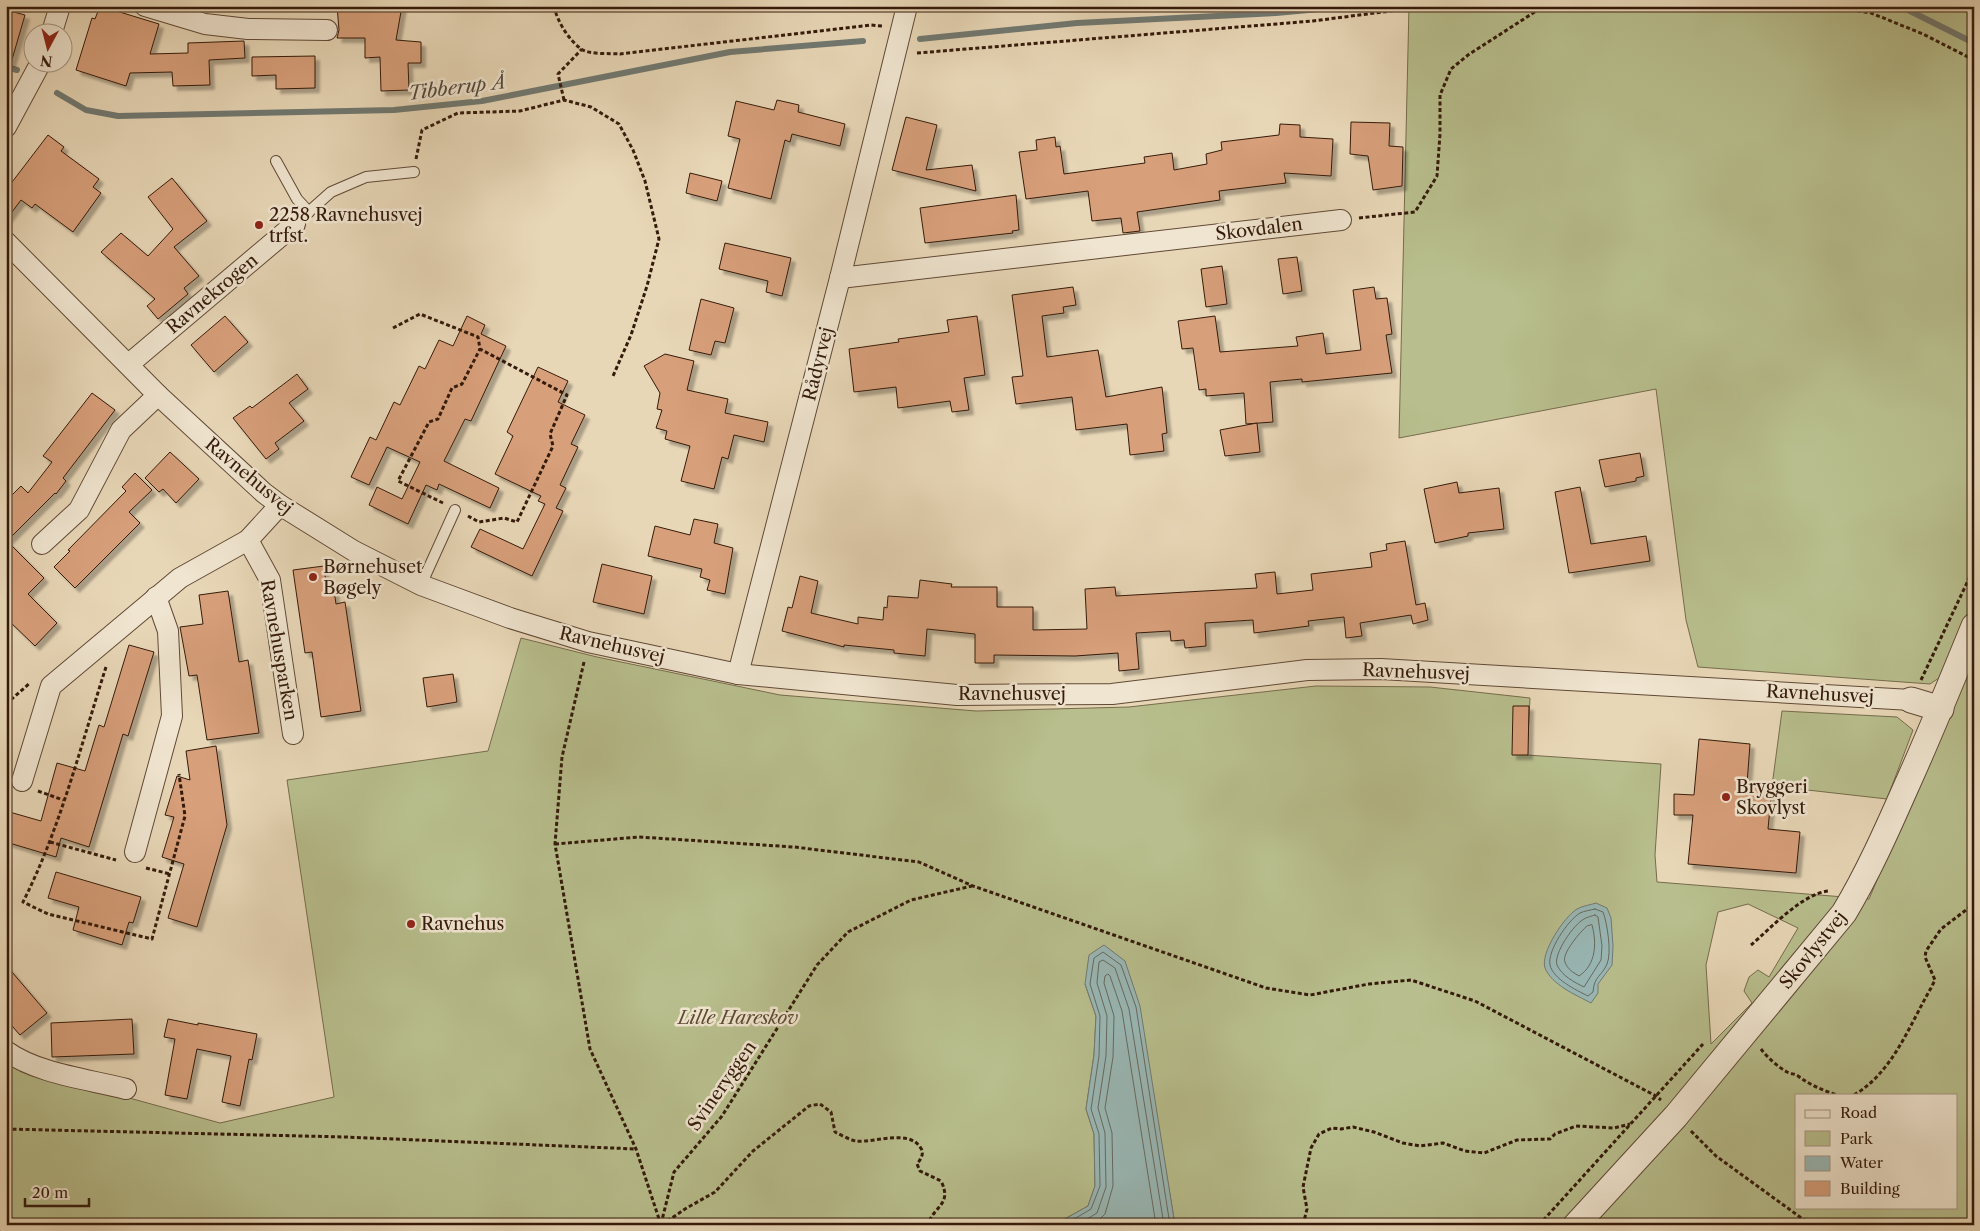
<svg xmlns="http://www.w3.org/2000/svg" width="1980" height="1231" viewBox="0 0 1980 1231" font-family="'Libre Caslon Text',serif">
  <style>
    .green { fill: #b8be8d; stroke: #766c4c; fill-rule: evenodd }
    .water { fill: #99b8b6; stroke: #717972 }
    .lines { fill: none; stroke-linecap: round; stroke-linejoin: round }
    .shore { stroke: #666960; stroke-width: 1 }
    .stream { stroke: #717972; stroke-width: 6 }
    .building { fill: #d79f7a; stroke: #341a0b; filter: url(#shadow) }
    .service-casing { stroke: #614936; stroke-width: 12 }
    .minor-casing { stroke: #614936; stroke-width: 22 }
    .tertiary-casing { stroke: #614936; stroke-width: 27 }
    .path { stroke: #341a0b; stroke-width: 3; stroke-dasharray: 4 2.5; stroke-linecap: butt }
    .service { stroke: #f0e5d0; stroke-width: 10 }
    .minor { stroke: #f0e5d0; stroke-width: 20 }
    .tertiary { stroke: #f0e5d0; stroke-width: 25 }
    .poi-dot { fill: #8f2418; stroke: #f0e5d0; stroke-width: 2 }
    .labels { text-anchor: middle; stroke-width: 5; stroke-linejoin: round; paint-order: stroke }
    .poi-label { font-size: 18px; fill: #341a0b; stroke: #f0e5d0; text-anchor: start }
    .street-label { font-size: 18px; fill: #341a0b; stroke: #f0e5d0 }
    .park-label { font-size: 18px; font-style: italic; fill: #5c4b32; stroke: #f0e5d0 }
    .water-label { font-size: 19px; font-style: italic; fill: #52493e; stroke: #f0e5d0 }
  </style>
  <defs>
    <filter id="shadow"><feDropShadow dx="4.5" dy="4.5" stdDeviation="1" flood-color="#0004"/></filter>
  </defs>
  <rect width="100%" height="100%" fill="#e8d7b7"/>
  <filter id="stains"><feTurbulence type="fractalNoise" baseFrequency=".004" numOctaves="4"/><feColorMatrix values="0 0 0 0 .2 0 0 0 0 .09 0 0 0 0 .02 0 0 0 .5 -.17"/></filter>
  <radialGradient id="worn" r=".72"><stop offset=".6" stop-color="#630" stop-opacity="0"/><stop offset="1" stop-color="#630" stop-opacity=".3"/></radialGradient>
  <g class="green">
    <polygon points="1409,6 1974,6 1974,602 1942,676 1930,684 1698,667 1686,620 1656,389 1399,438"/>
    <path d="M521,638L597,657L780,695L976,711L1129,707L1316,686L1430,687L1530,698L1527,755L1661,764L1655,855L1657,882L1869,899L1974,651V1225H1175L1148,1063L1085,984L1096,1016L1094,1055L1086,1109L1094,1134L1095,1186L1088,1206L1054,1225H6V1064L220,1123L334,1097L287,780L488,751ZM1748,904L1798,928L1769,977L1758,970L1749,977L1744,991L1752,1003L1711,1044L1706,965L1718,912ZM1796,1095H1956V1207H1796Z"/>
    <polygon points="1782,711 1897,717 1913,730 1887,799 1772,786"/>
  </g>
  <g class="water">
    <path d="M1596,903L1607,908L1611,918L1613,946L1612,965L1598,984V993L1591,1003C1576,995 1552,985 1545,968C1540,953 1564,917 1577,909C1582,906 1590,905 1596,903Z"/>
    <polygon points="1104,945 1125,961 1140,1006 1175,1225 1054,1225 1088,1206 1095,1186 1094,1134 1086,1109 1094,1055 1096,1016 1085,984 1089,955"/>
  </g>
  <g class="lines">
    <g class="shore">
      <path d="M1595,909L1603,912C1607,922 1612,953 1607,964C1602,976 1594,976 1593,992L1588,996C1576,990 1553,979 1550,965C1547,951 1568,920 1580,913C1584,911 1591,910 1595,909Z"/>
      <path d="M1595,915L1598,917L1602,946L1601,960L1584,987C1574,982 1562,976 1557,965C1553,954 1574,924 1584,919C1587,917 1592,916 1595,915Z"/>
      <path d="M1592,925C1597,943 1596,965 1579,976C1574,973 1567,969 1565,962C1561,954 1581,931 1587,926Z"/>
      <polyline points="1064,1225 1091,1209 1100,1186 1099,1134 1091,1109 1099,1056 1100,1016 1090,984 1094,958 1103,952 1121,965 1136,1007 1170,1225"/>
      <polyline points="1077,1225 1097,1213 1106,1187 1105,1133 1098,1108 1106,1056 1107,1016 1097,983 1099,962 1103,960 1115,968 1129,1009 1164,1225"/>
      <polyline points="1092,1225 1099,1220 1105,1214 1113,1186 1112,1133 1105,1108 1113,1057 1114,1016 1104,983 1105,976 1108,974 1110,976 1122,1011 1156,1225"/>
    </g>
    <g class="stream">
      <polyline points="1896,6 1906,9 1974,43"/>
      <polyline points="920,39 1077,23 1276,13 1352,6"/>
      <polyline points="6,67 17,70"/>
      <polyline points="57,93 86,110 118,116 394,110 482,101 730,52 863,41"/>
    </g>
  </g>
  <g class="building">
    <polygon points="100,6 159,24 150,54 188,53 188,43 244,41 245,58 209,60 210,85 173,86 172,72 130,73 126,86 76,70 92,18 95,19"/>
    <polygon points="337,6 402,6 396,40 421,42 421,63 408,63 409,90 381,91 380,57 365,58 365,38 337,38 339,30"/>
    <polygon points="6,10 25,15 11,63 6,62"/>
    <polygon points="315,56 315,88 276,89 276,75 252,76 252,57"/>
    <polygon points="777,100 799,105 798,112 845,124 840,146 792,134 790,142 785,140 771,199 728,188 740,139 728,136 736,101 774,110"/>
    <polygon points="906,117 937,125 926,170 972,165 976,191 892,170"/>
    <polygon points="1351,122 1390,123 1389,146 1403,147 1402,186 1373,190 1368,156 1350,154"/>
    <polygon points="1280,124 1300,125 1300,137 1333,139 1331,176 1284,173 1286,183 1219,191 1220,200 1137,212 1140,231 1123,233 1121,218 1092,221 1088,191 1026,199 1019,152 1037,150 1036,140 1055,137 1056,147 1060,146 1064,174 1145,163 1144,157 1172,153 1174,170 1207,164 1206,154 1222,150 1221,142 1279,135"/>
    <polygon points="48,135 64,147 61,151 99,179 93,187 101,193 73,232 35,204 32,208 21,200 6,220 6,190"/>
    <polygon points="690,173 722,181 717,201 686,193"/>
    <polygon points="172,178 207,221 174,247 199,276 184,288 188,294 158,319 147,306 155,299 101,252 121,233 148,256 173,229 148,197"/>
    <polygon points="1016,195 1019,230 1012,231 1013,233 925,243 920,208"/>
    <polygon points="725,243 791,258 782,296 766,292 768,281 719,269"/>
    <polygon points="1297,257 1302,291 1283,294 1278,259"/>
    <polygon points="1222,266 1227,304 1206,307 1201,269"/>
    <polygon points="1073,287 1076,305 1063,307 1064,313 1042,316 1047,357 1098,350 1106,397 1162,387 1167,433 1162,434 1164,451 1130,455 1127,424 1076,430 1072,397 1016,404 1012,377 1023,376 1012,295"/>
    <polygon points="1374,287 1376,299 1387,298 1392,334 1386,335 1392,373 1302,382 1302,379 1270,382 1273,422 1246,424 1244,393 1206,396 1206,389 1199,390 1193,348 1182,349 1178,321 1215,316 1220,352 1298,346 1296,337 1323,333 1326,354 1361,350 1353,290"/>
    <polygon points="701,299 734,308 725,343 715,341 711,355 689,350"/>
    <polygon points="225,316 248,342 214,372 191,345"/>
    <polygon points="467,316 485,325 481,334 506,346 471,421 465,419 444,461 499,488 490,508 439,484 437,490 426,485 408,524 369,505 377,487 402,499 420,462 387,447 369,485 351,477 370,437 376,440 394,402 400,405 419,366 425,369 439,340 453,346"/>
    <polygon points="977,316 985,375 964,378 969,410 952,412 950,401 898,408 896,387 854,392 849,349 899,342 898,339 949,332 947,320"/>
    <polygon points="665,354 694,361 687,390 728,399 725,413 768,422 764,442 734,435 728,459 722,457 714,489 681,481 690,446 665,439 667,431 656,428 662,410 657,409 660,393 644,366"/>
    <polygon points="538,367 568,381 558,402 585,415 571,444 578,447 560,485 566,488 556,508 563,511 532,576 471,547 480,529 523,549 545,504 538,501 541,496 495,474 513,436 507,432"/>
    <polygon points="297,374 308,389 289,403 304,421 275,443 279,449 266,459 233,418 250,406 252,408"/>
    <polygon points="92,393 115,410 63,478 66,481 56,494 55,493 7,541 44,578 28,594 57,623 35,646 6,618 6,501 21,486 28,493 52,462 43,456"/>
    <polygon points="1257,423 1260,452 1225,456 1220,430"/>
    <polygon points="170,452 199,479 176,503 163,489 159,492 145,478"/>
    <polygon points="1640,453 1644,476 1636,478 1636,481 1605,487 1599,460"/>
    <polygon points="135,473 152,490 129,512 140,523 75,588 54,567 70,551 68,550 126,491 122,487"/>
    <polygon points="1457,482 1459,493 1499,488 1504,529 1468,533 1468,536 1435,543 1424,489"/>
    <polygon points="1580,487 1591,544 1646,536 1650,561 1569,573 1555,492"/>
    <polygon points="694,519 718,524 714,543 733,548 725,594 707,590 710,580 700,577 702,569 648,556 655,526 690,535"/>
    <polygon points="1405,541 1416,605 1425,603 1428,620 1413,624 1411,615 1360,623 1362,636 1346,638 1344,617 1308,621 1309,626 1254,633 1253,620 1205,623 1206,646 1185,648 1184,640 1171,641 1170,631 1136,633 1139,669 1119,671 1118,653 1075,656 994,655 994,663 975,663 975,634 927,629 925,656 894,653 894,650 844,645 844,647 782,631 788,607 792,608 800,576 818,581 811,613 858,624 858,617 883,620 884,607 887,608 888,596 918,598 920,580 952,584 951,587 997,587 997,607 1033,607 1033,630 1087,629 1085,589 1115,587 1116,596 1257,588 1255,574 1275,572 1277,594 1313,590 1311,574 1372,567 1370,553 1387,550 1386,544"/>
    <polygon points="602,564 652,576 644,614 593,602"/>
    <polygon points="324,566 326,584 333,583 336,604 345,602 361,711 321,717 312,652 305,653 293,570"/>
    <polygon points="228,591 239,662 248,660 259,733 207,740 197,675 189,676 180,627 203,624 199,595"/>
    <polygon points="129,645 154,652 128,736 123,734 89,847 61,838 56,857 6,842 6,811 41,821 57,763 85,771 99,725 104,727"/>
    <polygon points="453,674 457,702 427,707 423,678"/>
    <polygon points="1513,706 1529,706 1528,755 1512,755"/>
    <polygon points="1699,739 1750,744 1747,784 1772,786 1768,829 1800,832 1796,873 1688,864 1693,815 1674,815 1674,794 1694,795"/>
    <polygon points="216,746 227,825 197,927 168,918 184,864 162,857 174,817 165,815 177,776 190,780 186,751"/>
    <polygon points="56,872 141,897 133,923 129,922 122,945 73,930 79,907 48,898"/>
    <polygon points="6,965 47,1013 20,1035 6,1019"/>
    <polygon points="132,1019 134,1054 52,1057 51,1023"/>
    <polygon points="168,1019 198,1025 198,1023 257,1034 252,1060 249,1059 240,1106 222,1102 231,1056 197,1049 187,1099 165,1095 175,1039 164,1037"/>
  </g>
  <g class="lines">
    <defs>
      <g id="service">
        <polyline points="276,161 297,199 309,212"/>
        <polyline points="295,224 331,192 366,177 414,172"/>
        <polyline points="421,585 455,510"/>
      </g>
      <g id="minor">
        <polyline points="145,6 205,24 248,29 327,30"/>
        <polyline points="52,32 60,6"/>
        <polyline points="6,127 41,62"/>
        <polyline points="6,242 158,395 264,493 280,505 354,551 421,585 510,618 588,642 738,674 957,695 1112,694 1307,670 1381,669 1911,700"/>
        <polyline points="840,278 1341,220"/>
        <polyline points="129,364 295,224"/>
        <polyline points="248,540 270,580 293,734"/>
        <polyline points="42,544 79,510 121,430 158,395"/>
        <polyline points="738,674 840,278 907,6"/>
        <polyline points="22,781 51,686 180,578 248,540 280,505"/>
        <polyline points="135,852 172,716 168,631 156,597"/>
        <path d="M6,1051C38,1074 88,1079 126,1089"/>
      </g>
      <g id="tertiary">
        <polyline points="1911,700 1941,709"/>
        <path d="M1576,1225L1676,1116L1844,913C1868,873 1887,830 1906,787C1930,734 1952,680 1974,626"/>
      </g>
    </defs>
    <use href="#service" class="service-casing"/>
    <use href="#minor" class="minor-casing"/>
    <use href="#tertiary" class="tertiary-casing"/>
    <g class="path">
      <path d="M554,6C557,21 568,39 581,49C590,55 609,53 620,54L871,25L882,26"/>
      <polyline points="1825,6 1871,13 1923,34 1974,60"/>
      <polyline points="917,53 1313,21 1429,6"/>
      <polyline points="564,100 558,74 582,49"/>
      <polyline points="416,159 422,130 458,113 520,111 564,100 591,107 619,124 633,150 645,181 659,239 647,286 631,335 613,376"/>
      <polyline points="1359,218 1415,212 1437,176 1440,134 1440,95 1451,69 1468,55 1544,6"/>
      <polyline points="393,328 420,314 478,337 480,349 567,395 550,434 553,446 517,522 504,518 479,522 468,516"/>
      <polyline points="443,503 398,481 429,422 438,419 452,388 462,384 480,349"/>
      <polyline points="584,662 562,757 555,844 590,1049 636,1149 661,1225"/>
      <path d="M106,667C81,745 60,829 23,902L48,914L152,939L185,816L179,774"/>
      <polyline points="1921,680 1974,568"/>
      <polyline points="6,704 30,683"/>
      <polyline points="38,791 63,800"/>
      <polyline points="50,842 116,860"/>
      <polyline points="555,844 639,837 794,847 919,862 973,886 1266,988 1310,995 1369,984 1411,980 1475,1001 1656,1096 1661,1100"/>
      <polyline points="146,868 170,874"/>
      <path d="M1751,945C1771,928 1803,893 1829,891"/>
      <path d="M1761,1049C1767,1057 1778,1067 1787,1072C1791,1074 1795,1074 1798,1076C1810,1085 1822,1090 1837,1095"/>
      <path d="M1854,1095C1893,1072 1909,1026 1931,988L1935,980L1925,957L1926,951L1941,929L1970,907V879L1974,875"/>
      <polyline points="6,1129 345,1137 636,1149"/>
      <polyline points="1691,1131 1716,1156 1811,1225"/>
      <polyline points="661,1224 674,1172 722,1116 817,965 848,932 911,900 972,886"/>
      <path d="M662,1225L685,1209L715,1192L753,1151L809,1106L820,1104L831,1112L835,1132C841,1135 850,1140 856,1141C874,1143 908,1129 920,1147C925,1153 921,1159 917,1164L920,1171L941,1181C953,1205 933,1206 928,1225"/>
      <polyline points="1303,1225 1307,1209 1303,1187 1311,1148 1319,1134 1332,1128 1341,1129 1353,1127 1374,1132 1403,1143 1420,1146 1443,1143 1465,1151 1484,1153 1517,1140 1550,1139 1555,1134 1576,1126 1614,1128 1630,1124"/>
      <polyline points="1539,1225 1703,1044"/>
    </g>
    <use href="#service" class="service"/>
    <use href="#minor" class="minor"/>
    <use href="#tertiary" class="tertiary"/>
  </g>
  <g class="poi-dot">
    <circle cx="259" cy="225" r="5"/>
    <circle cx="313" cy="577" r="5"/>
    <circle cx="1726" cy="797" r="5"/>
    <circle cx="411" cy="924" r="5"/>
  </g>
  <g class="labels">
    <g class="poi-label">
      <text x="269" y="221">2258 Ravnehusvej<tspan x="269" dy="21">trfst.</tspan></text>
      <text x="323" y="573">Børnehuset<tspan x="323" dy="21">Bøgely</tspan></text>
      <text x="1736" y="793">Bryggeri<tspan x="1736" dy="21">Skovlyst</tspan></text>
      <text x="421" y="930">Ravnehus</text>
    </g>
    <g class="street-label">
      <text transform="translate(1259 229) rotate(-7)" y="6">Skovdalen</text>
      <text transform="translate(212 294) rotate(-40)" y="6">Ravnekrogen</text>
      <text transform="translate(818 364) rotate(-76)" y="6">Rådyrvej</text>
      <text transform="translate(249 476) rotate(40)" y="6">Ravnehusvej</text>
      <text transform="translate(612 645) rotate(13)" y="6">Ravnehusvej</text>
      <text transform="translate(279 650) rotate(80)" y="6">Ravnehusparken</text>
      <text transform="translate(1416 672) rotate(2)" y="6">Ravnehusvej</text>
      <text x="1012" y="700">Ravnehusvej</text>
      <text transform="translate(1820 694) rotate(3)" y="6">Ravnehusvej</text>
      <text transform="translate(1813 950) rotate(-51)" y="6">Skovlystvej</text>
      <text transform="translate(722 1086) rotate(-55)" y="6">Svineryggen</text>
    </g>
    <g class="park-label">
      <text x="738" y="1024">Lille Hareskov</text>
    </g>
    <g class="water-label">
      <text transform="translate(457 87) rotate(-7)" y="7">Tibberup Å</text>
    </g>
  </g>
  <rect width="1980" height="1231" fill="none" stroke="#e8d7b7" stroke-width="25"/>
  <rect x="8" y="8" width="1965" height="1216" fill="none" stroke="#341a0b" stroke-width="2.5"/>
  <rect x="12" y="12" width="1955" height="1206" fill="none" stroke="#341a0b"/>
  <rect x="1795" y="1094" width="162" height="115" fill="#f0e5d0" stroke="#a59481"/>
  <rect x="1805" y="1110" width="25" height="8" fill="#f0e5d0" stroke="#a59481"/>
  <text x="1840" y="1118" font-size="15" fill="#341a0b">Road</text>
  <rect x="1805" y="1131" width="25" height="15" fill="#b8be8d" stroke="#a59481"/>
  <text x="1840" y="1144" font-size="15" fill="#341a0b">Park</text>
  <rect x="1805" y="1156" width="25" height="15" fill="#99b8b6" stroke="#a59481"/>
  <text x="1840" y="1168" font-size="15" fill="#341a0b">Water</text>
  <rect x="1805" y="1181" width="25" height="15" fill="#d79f7a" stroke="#a59481"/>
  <text x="1840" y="1194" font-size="15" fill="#341a0b">Building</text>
  <g transform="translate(48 48) rotate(187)"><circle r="24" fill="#f0e5d0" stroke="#a59481"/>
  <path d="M0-4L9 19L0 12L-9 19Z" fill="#8f2418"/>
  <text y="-8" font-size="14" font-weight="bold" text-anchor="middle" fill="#341a0b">N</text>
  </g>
  <path d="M25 1198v8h64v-8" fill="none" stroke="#341a0b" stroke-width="2.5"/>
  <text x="32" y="1198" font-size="15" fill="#341a0b" stroke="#f0e5d0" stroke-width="4" paint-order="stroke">20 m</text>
  <rect width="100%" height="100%" filter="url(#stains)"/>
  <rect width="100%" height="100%" fill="url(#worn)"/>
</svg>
